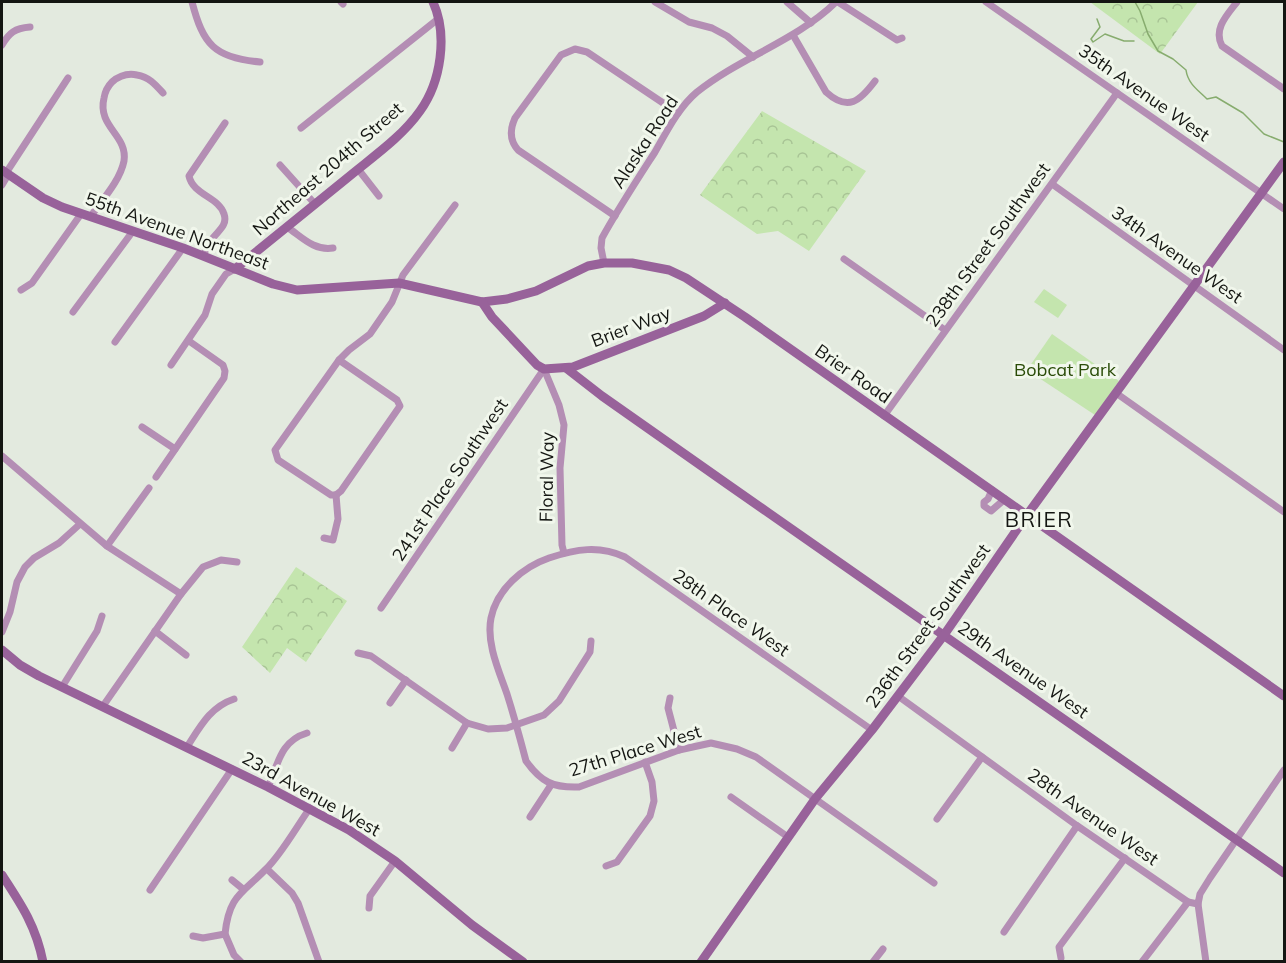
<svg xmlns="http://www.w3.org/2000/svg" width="1286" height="963" viewBox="0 0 1286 963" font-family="Mulish,sans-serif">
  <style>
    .forest { fill: url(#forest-crowns) }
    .green { fill: #c4e5ae }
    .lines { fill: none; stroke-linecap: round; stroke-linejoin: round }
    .stream { stroke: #87ac6e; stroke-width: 1.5 }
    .street { stroke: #b48eb4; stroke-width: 7 }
    .secondary { stroke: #98629a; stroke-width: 9 }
    .labels { text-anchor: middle; stroke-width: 6; stroke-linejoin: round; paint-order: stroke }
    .street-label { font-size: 18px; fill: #141612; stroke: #f1f7ec }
    .park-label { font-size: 18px; fill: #2a4c08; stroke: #f1f7ec }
    .quarter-label { font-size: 21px; letter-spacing: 1.5px; fill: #141612; stroke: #f1f7ec }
  </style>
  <defs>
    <pattern id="forest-crowns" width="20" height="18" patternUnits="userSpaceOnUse" patternTransform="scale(1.5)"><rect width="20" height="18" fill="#c4e5ae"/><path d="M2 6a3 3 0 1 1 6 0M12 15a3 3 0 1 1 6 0" fill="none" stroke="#a8c495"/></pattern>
  </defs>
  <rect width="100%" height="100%" fill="#e3eadf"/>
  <g class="forest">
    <polygon points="1090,2 1198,2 1160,54"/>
    <polygon points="762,111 866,171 809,251 778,231 757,234 700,195"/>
    <polygon points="296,567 347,601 306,662 287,648 270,673 242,647"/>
  </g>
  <g class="green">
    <polygon points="1044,289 1067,305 1058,318 1034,302"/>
    <polygon points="1052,334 1119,381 1095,415 1027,370"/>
  </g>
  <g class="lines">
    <g class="stream">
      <path d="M1135,2L1140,11L1148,34L1158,51L1173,59L1186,70C1188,84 1198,90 1207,99L1216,97L1243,113L1264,134L1284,142"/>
      <polyline points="1097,19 1100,27 1091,39 1093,42 1105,34 1124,41 1134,41"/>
    </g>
    <g class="street">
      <path d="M192,2C203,44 214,58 260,62"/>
      <polyline points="341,2 343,4"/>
      <polyline points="655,2 689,22 712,28 727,36 753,57"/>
      <polyline points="787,2 811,23"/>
      <polyline points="838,2 897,40 902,38"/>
      <polyline points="986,2 1284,209"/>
      <path d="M1237,2C1227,15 1213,29 1222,46L1284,89"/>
      <path d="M793,35L826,92C848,112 860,101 875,81"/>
      <path d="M2,45C9,33 15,28 30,27"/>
      <polyline points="301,128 438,19"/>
      <polyline points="280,165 315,204"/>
      <polyline points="358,169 379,196"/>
      <polyline points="6,173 68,78"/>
      <polyline points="1052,184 1284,350"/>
      <polyline points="2,185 8,175"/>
      <path d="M91,216C102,200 120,181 124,161C128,135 97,127 104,98C105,92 107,87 112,82C119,76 128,73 137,75C149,77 155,84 163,93"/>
      <path d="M615,216L518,150C509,140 510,129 515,118L561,55L575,49L587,52L678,113"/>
      <path d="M287,227C302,237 314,251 333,248"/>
      <path d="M204,256C205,250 207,244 212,239C218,231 228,225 224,214C219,197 193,195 189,176L225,123"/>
      <polyline points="844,259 945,330"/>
      <path d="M604,263L601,248L602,238C618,209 637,180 655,152C667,131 679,107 697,92C741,57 796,41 836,2"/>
      <polyline points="21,290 32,283 81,214"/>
      <polyline points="73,312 133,231"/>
      <polyline points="115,342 183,248"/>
      <polyline points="171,365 205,315 212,294 226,274 235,269"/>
      <polyline points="544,369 559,405 564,425 560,468 562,545 564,553"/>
      <polyline points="1116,393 1284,512"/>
      <polyline points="884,416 1117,93"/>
      <polyline points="142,427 175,449"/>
      <polyline points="2,456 107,546 181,594"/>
      <polyline points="156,477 224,378 225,371 223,365 189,341"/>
      <polyline points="992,490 988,499 984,502 984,506 991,511 1005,499"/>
      <polyline points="336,495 331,495 278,460 275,450 339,360 349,350 370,334 392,302 403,275 455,205"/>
      <polyline points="336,495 341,491 400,406 397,400 339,360"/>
      <polyline points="324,538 333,540 338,519 336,495"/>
      <polyline points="107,546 149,488"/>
      <polyline points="381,608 544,369"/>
      <polyline points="155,631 186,655"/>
      <polyline points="2,632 10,612 17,582 25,567 34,558 59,543 80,524"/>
      <polyline points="358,653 371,656 467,723 488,729 507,728 544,715 559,701 590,652 591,641"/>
      <polyline points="62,687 97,631 102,616"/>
      <polyline points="898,696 1076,825 1188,902"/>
      <polyline points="670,698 668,708 679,750"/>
      <polyline points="390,703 406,680"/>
      <polyline points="103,706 181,594 203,567 221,560 237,562"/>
      <path d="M872,730L625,557C599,545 576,549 549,558C523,567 497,589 491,618C486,643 499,671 507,694C514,716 520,738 526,761C541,782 553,788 579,787L679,750L711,743L737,749L756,757L934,883"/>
      <path d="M187,747C200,727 210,707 234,699"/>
      <polyline points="452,748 467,723"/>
      <path d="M268,787C278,765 280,741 307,733"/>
      <polyline points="731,797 788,837"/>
      <polyline points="530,817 551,785"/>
      <polyline points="937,819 982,757"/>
      <polyline points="606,866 617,862 650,816 654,801 652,782 645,762"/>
      <polyline points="267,869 292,893 298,903 319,962"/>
      <polyline points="232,880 243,889"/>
      <polyline points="150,890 232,769"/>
      <polyline points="1198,904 1206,962"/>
      <polyline points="369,908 370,896 395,861"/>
      <polyline points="1004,932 1077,826"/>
      <polyline points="225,934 234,955 241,962"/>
      <path d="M193,936L203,938L225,934C229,895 242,894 266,869C281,855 297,826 310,808"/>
      <polyline points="1061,958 1059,947 1125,858"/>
      <polyline points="873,962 883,949"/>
      <polyline points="1142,962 1188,902 1198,904 1200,894 1210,878 1284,770"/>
    </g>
    <g class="secondary">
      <polyline points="2,170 43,198 62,207 183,248 273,284 297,290 399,283 482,302 507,299 536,291 588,266 604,263 632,263 669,270 686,278 745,317 1284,696"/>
      <path d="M235,269C272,239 309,209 346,179C371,158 401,138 420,111C441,82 448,35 433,2"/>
      <polyline points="482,302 492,317 537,365 544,369 573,367 704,316 725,303"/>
      <polyline points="566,368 602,396 730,486 1284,873"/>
      <polyline points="2,650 20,665 39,676 268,787 349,830 395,861 472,925 523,962"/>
      <path d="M2,875C21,904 36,926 43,962"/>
      <polyline points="701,962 815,799 872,730 944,635 1027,515 1284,162"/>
    </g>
  </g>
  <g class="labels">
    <g class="street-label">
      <text transform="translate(1144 93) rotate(35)" y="6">35th Avenue West</text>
      <text transform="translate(645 142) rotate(-57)" y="6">Alaska Road</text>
      <text transform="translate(328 169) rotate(-41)" y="6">Northeast 204th Street</text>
      <text transform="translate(177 231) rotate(20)" y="6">55th Avenue Northeast</text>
      <text transform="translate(988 245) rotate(-54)" y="6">238th Street Southwest</text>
      <text transform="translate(1177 255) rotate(35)" y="6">34th Avenue West</text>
      <text transform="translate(631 327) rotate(-21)" y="6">Brier Way</text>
      <text transform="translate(853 374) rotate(35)" y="6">Brier Road</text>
      <text transform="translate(547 477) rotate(-89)" y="6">Floral Way</text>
      <text transform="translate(450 480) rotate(-56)" y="6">241st Place Southwest</text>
      <text transform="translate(731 613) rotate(35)" y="6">28th Place West</text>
      <text transform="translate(928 626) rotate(-54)" y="6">236th Street Southwest</text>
      <text transform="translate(1023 670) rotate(35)" y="6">29th Avenue West</text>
      <text transform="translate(635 751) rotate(-17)" y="6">27th Place West</text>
      <text transform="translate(311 794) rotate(29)" y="6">23rd Avenue West</text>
      <text transform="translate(1093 817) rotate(35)" y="6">28th Avenue West</text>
    </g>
    <g class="park-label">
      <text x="1065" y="376">Bobcat Park</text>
    </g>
    <g class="quarter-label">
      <text x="1039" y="527">BRIER</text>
    </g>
  </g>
  <rect width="1286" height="963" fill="none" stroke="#141612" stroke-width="6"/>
</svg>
